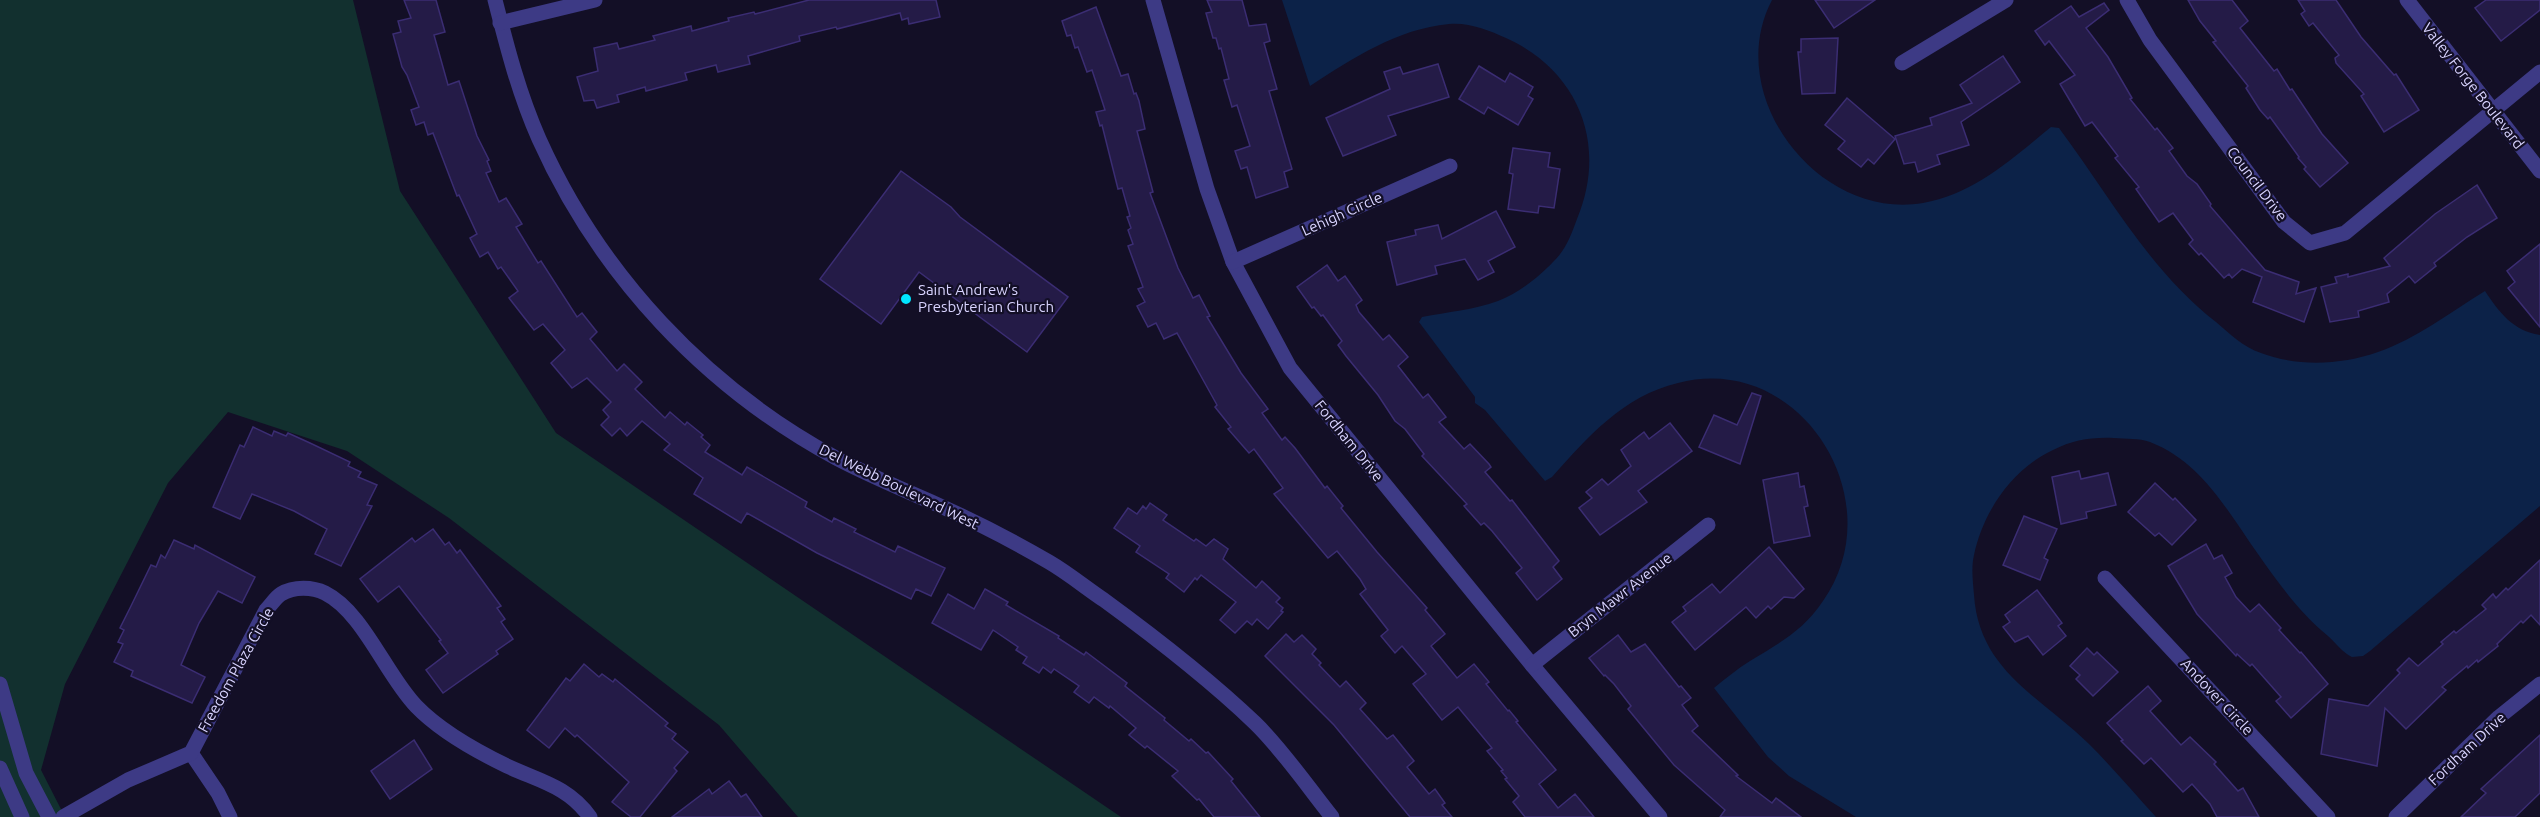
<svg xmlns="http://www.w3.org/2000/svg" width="2540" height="817" viewBox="0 0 2540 817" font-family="Ubuntu,sans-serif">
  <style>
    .green { fill: #12302f }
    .water { fill: #0c2248 }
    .building { fill: #241b47; stroke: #3b2d73; stroke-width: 1.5 }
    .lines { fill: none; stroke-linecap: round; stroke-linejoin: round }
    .minor { stroke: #3d3a85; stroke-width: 15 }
    .poi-dot { fill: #00e5ff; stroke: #130f26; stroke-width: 2 }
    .labels { text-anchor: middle; stroke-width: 4.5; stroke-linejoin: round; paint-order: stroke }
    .street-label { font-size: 15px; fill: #d9d4ff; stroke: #130f26 }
    .poi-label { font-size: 15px; fill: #d9d4ff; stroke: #130f26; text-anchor: start }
  </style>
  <rect width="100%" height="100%" fill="#130f26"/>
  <polygon class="green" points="0,0 353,0 400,191 556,433 1121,817 798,817 719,725 449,518 347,451 228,412 168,483 65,684 41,770 65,817 0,817"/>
  <path class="water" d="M1282,0H1772C1722,95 1818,221 1923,203C1974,194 2012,159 2051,127L2059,128C2109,195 2149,270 2216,322C2230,334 2243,347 2261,353C2298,367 2341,365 2378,352C2416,339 2451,312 2485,291C2499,312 2513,331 2540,335V506L2370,651L2363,656L2352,657C2343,653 2336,643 2328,636C2300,613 2279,584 2258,554C2228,512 2202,462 2150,442C2139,438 2126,439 2114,438C2091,437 2073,440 2053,450C2012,469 1983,512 1974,555C1971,568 1973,582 1974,595C1979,671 2041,697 2089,744C2112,767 2134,793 2156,817H1856L1789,776L1768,757L1714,688C1725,679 1737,669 1750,661C1779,643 1803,631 1823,601C1894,500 1800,351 1678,383C1623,396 1588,437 1552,477L1545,481L1485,410L1475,403V397L1419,322L1422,317C1447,312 1474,310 1498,301C1517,294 1539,277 1553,262C1566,250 1571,235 1577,219C1608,145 1579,71 1506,38C1489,30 1468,22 1449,24C1397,29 1353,58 1310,86Z"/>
  <g class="building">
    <polygon points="404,0 436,0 445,32 434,35 448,85 459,81 477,136 489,160 487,161 491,171 486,173 499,202 506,198 522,224 516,227 538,263 541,261 577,317 582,313 597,332 590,339 617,371 624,364 642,382 635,389 665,418 670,412 685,425 687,422 703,435 701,437 710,445 705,452 742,475 747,467 807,502 805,507 832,522 834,518 856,529 854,532 895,552 898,546 945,568 931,596 916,589 911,599 817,553 747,513 741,523 694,494 703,478 664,450 670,444 642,421 627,436 620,428 612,436 601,425 609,417 603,410 611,402 587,378 572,388 551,363 565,350 543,324 534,330 509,298 518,291 501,267 498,269 488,252 480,257 470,238 477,234 459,195 457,196 433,133 428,135 424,122 416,125 411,110 419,107 407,75 402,67 393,34 401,32 398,21 411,18"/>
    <polygon points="809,0 936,0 940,17 909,24 908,18 902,20 900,13 837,29 836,27 799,36 800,41 748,56 750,64 718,72 716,65 685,73 687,80 646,91 645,87 617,95 619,102 597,108 594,100 584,101 577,77 598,71 594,48 617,43 619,49 655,40 653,36 691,26 692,31 729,21 728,18 754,12 755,14"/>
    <polygon points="1207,0 1242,0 1249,26 1266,24 1270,41 1264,43 1277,89 1269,91 1292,169 1284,172 1288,187 1256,198 1247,167 1241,169 1235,151 1250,146 1237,105 1232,107 1224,80 1229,79 1221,48 1219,49 1216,38 1213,38 1206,13 1212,12"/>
    <polygon points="1815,0 1875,0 1834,28"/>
    <polygon points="2188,0 2232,0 2248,21 2240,28 2274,71 2277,69 2290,90 2292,89 2322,134 2348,163 2320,187 2304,169 2306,167 2298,158 2299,157 2270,117 2268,119 2260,110 2246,88 2248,86 2213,42 2216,41 2200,21"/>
    <polygon points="2298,0 2336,0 2361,37 2394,75 2396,74 2419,110 2384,132 2361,96 2364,94 2336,63 2335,58 2339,55 2313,23 2309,26 2301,14 2305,11"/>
    <polygon points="2486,0 2540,0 2540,10 2501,41 2475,8"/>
    <polygon points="2104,3 2109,10 2086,28 2108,57 2132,98 2130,99 2155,130 2157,128 2173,148 2169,151 2187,176 2197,184 2211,204 2210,206 2265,270 2299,282 2296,294 2316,288 2304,322 2253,302 2262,277 2242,269 2232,278 2229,274 2224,278 2201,253 2199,255 2189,244 2193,240 2173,213 2159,222 2136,189 2139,187 2115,158 2118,156 2092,122 2085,126 2060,84 2075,75 2049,41 2045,45 2035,31 2071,6 2079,17"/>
    <polygon points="1096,7 1121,76 1128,74 1134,94 1136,93 1139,101 1145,129 1137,131 1153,192 1150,193 1178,268 1193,298 1199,295 1210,316 1207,317 1241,373 1268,409 1262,413 1282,440 1285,437 1295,448 1325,488 1327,486 1343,506 1341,508 1377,552 1427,608 1425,610 1445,634 1431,646 1457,678 1474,664 1489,682 1486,684 1508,711 1509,710 1518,721 1516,722 1556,770 1539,784 1558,808 1575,794 1594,817 1525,817 1513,802 1519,796 1505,779 1507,778 1501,771 1503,770 1487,751 1492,748 1458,707 1442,720 1413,684 1426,674 1402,646 1395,653 1381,636 1388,630 1360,594 1366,589 1360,579 1337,551 1328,558 1274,494 1283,488 1254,449 1249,453 1228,429 1231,427 1215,407 1217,405 1177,333 1164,339 1156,323 1148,327 1137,306 1145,302 1138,289 1143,287 1128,246 1133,244 1128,230 1131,228 1127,217 1130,216 1122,188 1118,189 1102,125 1100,126 1096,112 1105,110 1092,70 1087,72 1078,47 1075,48 1071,35 1067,36 1062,21"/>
    <polygon points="1838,38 1835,93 1802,94 1798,52 1801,52 1801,39"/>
    <polygon points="2003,56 2020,82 1961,122 1969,145 1937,155 1940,164 1918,172 1915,162 1904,164 1895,136 1932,125 1930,118 1972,103 1960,85"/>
    <polygon points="1438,64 1449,97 1388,116 1396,135 1343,156 1326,118 1390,89 1384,72 1400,67 1403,74"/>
    <polygon points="1479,66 1505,82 1510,73 1533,87 1528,96 1533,99 1518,125 1488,107 1484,114 1459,99"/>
    <polygon points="1847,98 1895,139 1874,164 1868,159 1861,167 1838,149 1845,141 1825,125"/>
    <polygon points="1513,148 1550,153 1548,167 1560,169 1554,208 1539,206 1538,213 1508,209 1513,174 1509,173"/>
    <polygon points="901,171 951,207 960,217 1068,297 1027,352 919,272 881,324 820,279"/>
    <polygon points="2477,185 2497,218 2467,237 2434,263 2436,266 2415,283 2409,276 2387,294 2389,302 2358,311 2359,317 2330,322 2321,287 2337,283 2335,277 2348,274 2348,277 2390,266 2384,258 2435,214"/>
    <polygon points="1496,211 1515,247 1488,261 1494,272 1478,280 1465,259 1435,266 1437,274 1397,285 1387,242 1416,235 1415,230 1438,225 1442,239"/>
    <polygon points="2540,244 2540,327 2508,288 2515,282 2507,271"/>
    <polygon points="1327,265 1338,281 1345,276 1362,300 1356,305 1359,312 1383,340 1389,335 1408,357 1398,366 1423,398 1428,394 1446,417 1439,422 1464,449 1470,444 1489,464 1491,467 1485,472 1510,501 1512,500 1559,561 1553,567 1562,579 1537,600 1516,573 1522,568 1492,531 1484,523 1481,525 1464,506 1467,504 1422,456 1424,454 1405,429 1395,421 1378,395 1346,356 1338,345 1342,341 1323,315 1321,316 1314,307 1312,308 1297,287"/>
    <polygon points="1752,393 1761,396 1740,464 1699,447 1714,415 1737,425"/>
    <polygon points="1670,423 1692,451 1638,491 1647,502 1600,535 1579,508 1592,498 1586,492 1602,479 1608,485 1631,466 1621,450 1644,432 1649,439"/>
    <polygon points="253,427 272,436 274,431 286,436 288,433 310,443 350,462 348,466 361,472 358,477 377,485 367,505 372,506 341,566 315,554 327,529 294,511 252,494 240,519 213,507 240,445 244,447"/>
    <polygon points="2079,471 2081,479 2108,473 2116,505 2086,512 2087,518 2061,524 2052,477"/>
    <polygon points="1798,473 1800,487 1804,486 1808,506 1804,507 1810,536 1774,543 1763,480"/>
    <polygon points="2155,483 2173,500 2175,498 2196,520 2172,545 2159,533 2155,536 2128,512"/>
    <polygon points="1150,503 1167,515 1163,520 1194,541 1196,539 1206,546 1214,539 1228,549 1223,559 1256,588 1262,581 1278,596 1280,598 1276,602 1283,608 1281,611 1283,612 1268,629 1257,619 1252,625 1247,621 1235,633 1220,620 1236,602 1201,575 1197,580 1195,578 1184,592 1166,578 1169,574 1136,552 1140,546 1114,528 1128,508 1137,514 1143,506 1146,509"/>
    <polygon points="2024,516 2057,529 2044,558 2048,560 2040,580 2003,565"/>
    <polygon points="433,529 445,545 449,542 457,553 460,550 501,606 497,608 505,619 501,622 513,639 496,651 498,654 443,693 426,670 448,653 439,641 441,640 399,586 378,602 360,579 412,538 415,542"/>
    <polygon points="174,540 194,549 195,545 255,577 242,603 218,591 199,623 181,665 205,677 192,703 131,676 133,671 114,662 123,644 118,642 124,630 120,628 131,606 151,565 156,567 161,555 165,558"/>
    <polygon points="2206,544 2214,559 2222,555 2232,573 2225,577 2236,597 2250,612 2259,604 2281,628 2279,630 2300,653 2301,652 2328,684 2291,718 2276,701 2281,697 2252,664 2250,666 2237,654 2236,656 2197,614 2168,566"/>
    <polygon points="1769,547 1804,589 1794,598 1784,597 1771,609 1768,606 1756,618 1746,607 1695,650 1672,622 1686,611 1683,607 1712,584 1720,593"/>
    <polygon points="2540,560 2540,625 2531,615 2523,623 2521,621 2497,644 2498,646 2478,662 2477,660 2468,668 2467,666 2442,687 2446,690 2406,729 2385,708 2377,766 2321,754 2329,699 2368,706 2400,673 2397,670 2409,658 2418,666 2443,644 2441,642 2454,631 2456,633 2486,609 2482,605 2493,594 2496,598 2506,588 2508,590"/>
    <polygon points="985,589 1008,602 1006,605 1059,636 1058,638 1084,655 1086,652 1127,683 1125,686 1165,718 1164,720 1189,741 1191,739 1206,753 1208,752 1233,779 1231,781 1260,817 1214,817 1199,799 1197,800 1172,776 1178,771 1147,746 1145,748 1129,735 1136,728 1110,706 1109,708 1094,697 1089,703 1074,692 1079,686 1054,669 1051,673 1043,667 1039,673 1023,663 1027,657 1016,650 1018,647 993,630 981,650 932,623 948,594 974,609"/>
    <polygon points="2037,590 2062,623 2058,626 2066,636 2043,655 2028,636 2015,642 2003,627 2010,622 2005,615"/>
    <polygon points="1286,634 1294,642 1302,635 1316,649 1312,654 1321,663 1319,665 1340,687 1346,681 1366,703 1360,709 1387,739 1393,735 1414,761 1407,767 1429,794 1435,789 1445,803 1442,805 1452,817 1410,817 1334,725 1265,656"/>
    <polygon points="1618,635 1631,652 1645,644 1679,687 1681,686 1691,698 1682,705 1698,726 1692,731 1738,775 1736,776 1772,803 1776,798 1801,817 1720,817 1725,810 1674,765 1628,709 1631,706 1614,684 1605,675 1604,676 1589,658"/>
    <polygon points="2087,648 2094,655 2097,652 2118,672 2093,696 2076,679 2080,675 2070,666"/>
    <polygon points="584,664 599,677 602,674 613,682 615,679 668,723 665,726 676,734 672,739 688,752 674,768 677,771 640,817 631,817 612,802 629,782 577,735 575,737 565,728 549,748 527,730 566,678 570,681"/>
    <polygon points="2148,686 2161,701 2150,711 2181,745 2190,737 2216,762 2214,764 2238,791 2243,788 2259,817 2217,817 2210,804 2192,784 2183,792 2151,758 2144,764 2121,741 2123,740 2107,723"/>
    <polygon points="2540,735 2540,793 2515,817 2461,817 2486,793 2481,789"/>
    <polygon points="414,740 432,769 390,799 371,771"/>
    <polygon points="729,781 741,797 746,794 762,817 672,817 709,789 712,794"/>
  </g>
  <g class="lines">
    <g class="minor">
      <path d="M495,0C507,47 519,94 539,139C600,275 705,387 836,458C868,475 902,489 936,504C974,521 1013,541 1049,562C1068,573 1086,588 1104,600C1156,638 1208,678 1255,723C1282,749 1308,787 1332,817"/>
      <polyline points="1153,0 1207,189 1233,262 1290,368 1532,665 1660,817"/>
      <polyline points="2127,0 2150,40 2284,222 2310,243 2345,233 2540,72"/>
      <polyline points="2407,0 2540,171"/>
      <polyline points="500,23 595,0"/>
      <polyline points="1902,63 2006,0"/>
      <polyline points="1233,262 1450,166"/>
      <polyline points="2105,578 2328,817"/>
      <polyline points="1532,665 1708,525"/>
      <polyline points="0,684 26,773 49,817"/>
      <polyline points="191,753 218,793 230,817"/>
      <polyline points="0,768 22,817"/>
      <path d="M63,817L128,780L191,753L266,610C271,605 276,597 281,594C294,586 313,587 325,593C363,612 386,675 416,706C440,731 476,751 507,766C539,781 568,786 590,817"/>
      <polyline points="2396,817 2499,717 2540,684"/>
    </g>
  </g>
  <circle class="poi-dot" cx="906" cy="299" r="6"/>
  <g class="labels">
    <g class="street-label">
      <text transform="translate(2473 86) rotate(52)" y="5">Valley Forge Boulevard</text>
      <text transform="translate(2257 184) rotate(53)" y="5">Council Drive</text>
      <text transform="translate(1342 214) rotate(-24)" y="5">Lehigh Circle</text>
      <text transform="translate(1349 441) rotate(51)" y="5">Fordham Drive</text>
      <text transform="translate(899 487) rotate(26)" y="5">Del Webb Boulevard West</text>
      <text transform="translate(1620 595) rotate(-38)" y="5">Bryn Mawr Avenue</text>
      <text transform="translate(236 670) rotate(-61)" y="5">Freedom Plaza Circle</text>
      <text transform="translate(2217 697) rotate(47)" y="5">Andover Circle</text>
      <text transform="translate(2467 749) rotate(-43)" y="5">Fordham Drive</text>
    </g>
    <g class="poi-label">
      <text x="918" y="295">Saint Andrew's<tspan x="918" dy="17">Presbyterian Church</tspan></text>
    </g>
  </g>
</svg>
